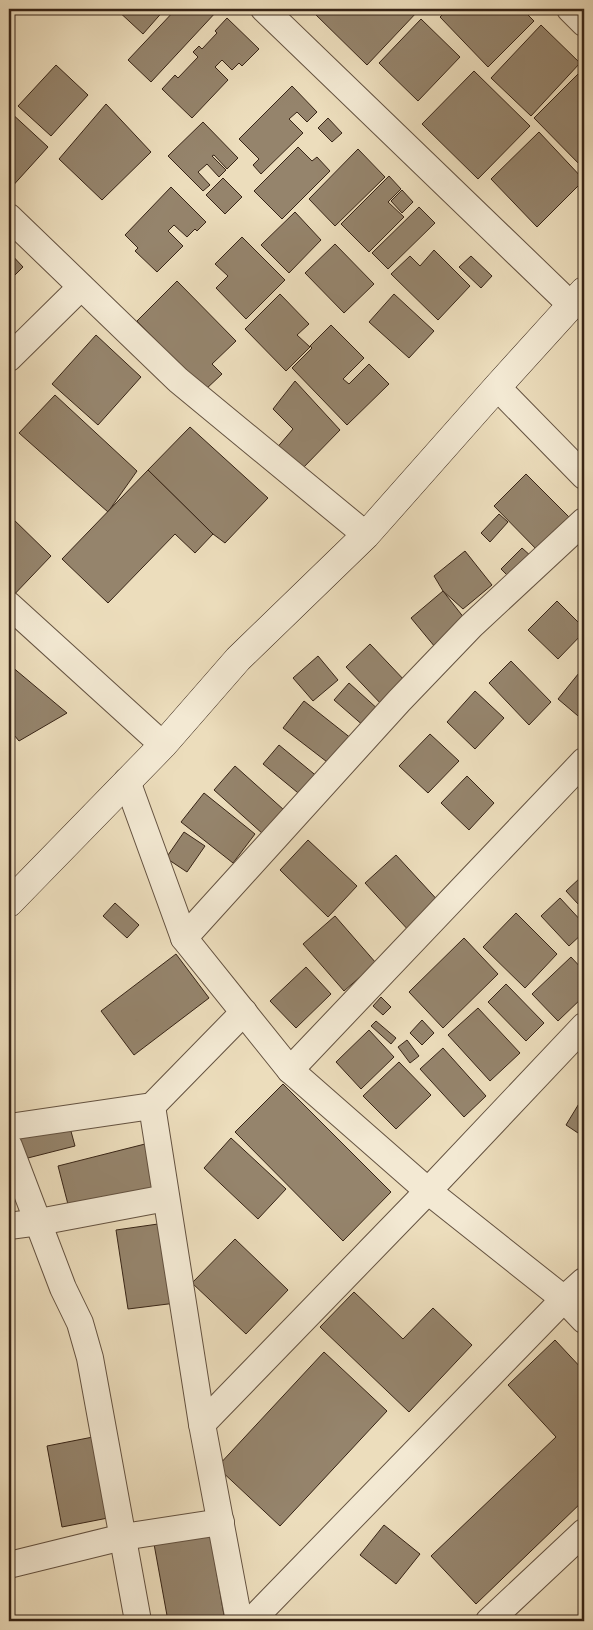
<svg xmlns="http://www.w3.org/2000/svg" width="593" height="1630" viewBox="0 0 593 1630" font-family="'Gentium Book Plus',serif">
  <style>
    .building { fill: #95846c; stroke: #372416 }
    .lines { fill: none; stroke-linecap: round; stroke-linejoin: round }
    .street-casing { stroke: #645240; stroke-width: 28 }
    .secondary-casing { stroke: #372416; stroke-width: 29 }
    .street { stroke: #f3e9d3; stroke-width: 26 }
    .secondary { stroke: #f3e9d3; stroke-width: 28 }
  </style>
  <rect width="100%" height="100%" fill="#ecddbc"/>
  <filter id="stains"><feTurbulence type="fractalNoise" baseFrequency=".004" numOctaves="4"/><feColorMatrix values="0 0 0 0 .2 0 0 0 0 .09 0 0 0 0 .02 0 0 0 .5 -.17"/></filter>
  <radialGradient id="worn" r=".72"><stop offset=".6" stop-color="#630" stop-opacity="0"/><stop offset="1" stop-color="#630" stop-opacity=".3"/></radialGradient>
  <g class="building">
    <polygon points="116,9 165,9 143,34"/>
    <polygon points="176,9 214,9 217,11 151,82 128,60"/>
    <polygon points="318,9 416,9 418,11 367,65 314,13"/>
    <polygon points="448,9 522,9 534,21 488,67 440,17"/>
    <polygon points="227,18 259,49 242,66 239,63 232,70 222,60 215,67 228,80 192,118 162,89 175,75 178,78 198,57 193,52 199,46 202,49 217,33 215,31"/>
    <polygon points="421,19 460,57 418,101 379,63"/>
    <polygon points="541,25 580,63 531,116 491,78"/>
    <polygon points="56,65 88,95 51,136 18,106"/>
    <polygon points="584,68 584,169 534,118"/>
    <polygon points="474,71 530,126 478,179 422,124"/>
    <polygon points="292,86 317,112 307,122 297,112 289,119 303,133 261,174 253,165 259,159 239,139"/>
    <polygon points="106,104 151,152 102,200 59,159"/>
    <polygon points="9,111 48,147 9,190"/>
    <polygon points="328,118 342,133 332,142 318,128"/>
    <polygon points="203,122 238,158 227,169 214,155 212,156 226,170 219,177 207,164 198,172 210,185 203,191 168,156"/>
    <polygon points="539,132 584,180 537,227 491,179"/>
    <polygon points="298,147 312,161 317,157 330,171 282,219 254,191"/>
    <polygon points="358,149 385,177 335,226 309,199"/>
    <polygon points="389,176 401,189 388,202 404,217 369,252 341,224"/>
    <polygon points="223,178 242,197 225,214 206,195"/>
    <polygon points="171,187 206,222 197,231 195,229 187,237 174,225 168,231 183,246 157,272 135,251 138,248 125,235"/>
    <polygon points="402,190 413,202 402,213 391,201"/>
    <polygon points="419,207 435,223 388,269 372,253"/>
    <polygon points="295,212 321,240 289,273 261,245"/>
    <polygon points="242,237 285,280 246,319 216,288 228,276 215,264"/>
    <polygon points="335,244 374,284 344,313 305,273"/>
    <polygon points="434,250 470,286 438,320 391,274 410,256 420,266"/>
    <polygon points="9,252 23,267 9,281"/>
    <polygon points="471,256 492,276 481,288 459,267"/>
    <polygon points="177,281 236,341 212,364 222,374 205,390 137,321"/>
    <polygon points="280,294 309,324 297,335 310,347 286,371 245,329"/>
    <polygon points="394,294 434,331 409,358 369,322"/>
    <polygon points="331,325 364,358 343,379 349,384 369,364 389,384 347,425 292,368 312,348 310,346"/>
    <polygon points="96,335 141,377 98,425 52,384"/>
    <polygon points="295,381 340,430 301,470 275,450 293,429 273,409"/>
    <polygon points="55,395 137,471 108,512 19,433"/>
    <polygon points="190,427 268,498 225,543 213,534 148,470"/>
    <polygon points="148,470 213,534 195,553 175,534 108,603 62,559"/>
    <polygon points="526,474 573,521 541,554 494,506"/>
    <polygon points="499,514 508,522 490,542 481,533"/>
    <polygon points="11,517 51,556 9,600 9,519"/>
    <polygon points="522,548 532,557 511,579 501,569"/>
    <polygon points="465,551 492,585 463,609 443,591 434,576"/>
    <polygon points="443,591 468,623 440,653 411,618"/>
    <polygon points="557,601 584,628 584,632 558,659 528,630"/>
    <polygon points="370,644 407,683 383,706 346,667"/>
    <polygon points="318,656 338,680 313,701 293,678"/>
    <polygon points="511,661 551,702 529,725 489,683"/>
    <polygon points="11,666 67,713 19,741 9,729 9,670"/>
    <polygon points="579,673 584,678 584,721 558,699"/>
    <polygon points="349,683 380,711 365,727 334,700"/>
    <polygon points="475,691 504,718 475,749 447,722"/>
    <polygon points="304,701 352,739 331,765 283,728"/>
    <polygon points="430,734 459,761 428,793 399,766"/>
    <polygon points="279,745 319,778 303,797 263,764"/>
    <polygon points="235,766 284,810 263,834 214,790"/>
    <polygon points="467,776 494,803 469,830 441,803"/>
    <polygon points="204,793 255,834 233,863 181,822"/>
    <polygon points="184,832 205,846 187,872 166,858"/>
    <polygon points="308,840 357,886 328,917 280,870"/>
    <polygon points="396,855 442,905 411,933 365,883"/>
    <polygon points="580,878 584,882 584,898 578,904 566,891"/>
    <polygon points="560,898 584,924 584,932 569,946 541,916"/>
    <polygon points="115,903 139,925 127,938 103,916"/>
    <polygon points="516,913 557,954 525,988 483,947"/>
    <polygon points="335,916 376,963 344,991 303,944"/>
    <polygon points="464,938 498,974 443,1028 409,992"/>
    <polygon points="176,954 209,998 134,1055 101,1011"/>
    <polygon points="571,957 584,971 584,996 558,1021 532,994"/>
    <polygon points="306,967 331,994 296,1028 270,1001"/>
    <polygon points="506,984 544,1023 526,1041 488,1002"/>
    <polygon points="381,997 391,1007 383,1015 373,1006"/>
    <polygon points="478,1008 520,1053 490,1081 448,1035"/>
    <polygon points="422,1020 434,1033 422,1045 410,1033"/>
    <polygon points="376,1021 396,1038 391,1044 371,1026"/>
    <polygon points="369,1030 394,1057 361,1089 336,1062"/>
    <polygon points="407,1040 419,1056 410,1063 398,1047"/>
    <polygon points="443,1048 486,1096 464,1117 420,1069"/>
    <polygon points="399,1062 431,1095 396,1129 363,1096"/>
    <polygon points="283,1084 391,1192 343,1241 235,1132"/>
    <polygon points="583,1097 584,1098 584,1137 566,1125"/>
    <polygon points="69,1124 75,1146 20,1160 15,1137"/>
    <polygon points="231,1138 286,1189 258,1219 204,1168"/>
    <polygon points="149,1143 161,1190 70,1212 58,1166"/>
    <polygon points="165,1223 176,1303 128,1309 116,1230"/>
    <polygon points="235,1239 288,1290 246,1334 192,1283"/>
    <polygon points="354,1292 403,1339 433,1308 472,1345 409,1412 320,1327"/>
    <polygon points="555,1340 584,1371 584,1500 476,1604 431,1556 556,1437 508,1385"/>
    <polygon points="324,1352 387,1411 280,1526 217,1467"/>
    <polygon points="98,1436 113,1517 62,1527 47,1446"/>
    <polygon points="384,1525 420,1554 396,1584 360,1555"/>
    <polygon points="210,1534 225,1621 168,1621 154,1544"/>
  </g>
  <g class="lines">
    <defs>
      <g id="street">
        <polyline points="264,9 571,305"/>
        <polyline points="570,9 584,23"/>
        <polyline points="9,217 178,380 366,535"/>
        <polyline points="9,358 81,287"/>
        <polyline points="497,387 584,476"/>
        <polyline points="9,605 163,745"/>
        <polyline points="127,781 184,938 290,1070 428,1191 564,1299 584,1320"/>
        <polyline points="184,938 399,701 471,626 584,521"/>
        <polyline points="290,1070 584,761"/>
        <polyline points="152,1106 202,1424 239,1621"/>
        <polyline points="9,1127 152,1106 244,1012"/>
        <polyline points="9,1146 63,1288 80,1323 90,1358 138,1621"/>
        <polyline points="9,1226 39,1222 166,1198"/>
        <polyline points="202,1424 428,1191 584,1026"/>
        <polyline points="9,1565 123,1537 221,1522"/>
        <polyline points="251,1621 564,1299 584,1281"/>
        <polyline points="489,1621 584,1532"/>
      </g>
      <polyline id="secondary" points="9,903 163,745 238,659 366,535 497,387 584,291"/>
    </defs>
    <use href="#street" class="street-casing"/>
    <use href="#secondary" class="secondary-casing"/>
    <use href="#street" class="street"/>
    <use href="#secondary" class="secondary"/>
  </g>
  <rect width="593" height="1630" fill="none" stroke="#ecddbc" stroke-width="30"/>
  <rect x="10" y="10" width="573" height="1610" fill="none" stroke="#372416" stroke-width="2.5"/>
  <rect x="15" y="15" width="563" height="1600" fill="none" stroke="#372416"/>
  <rect width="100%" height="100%" filter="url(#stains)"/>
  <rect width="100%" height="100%" fill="url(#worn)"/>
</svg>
